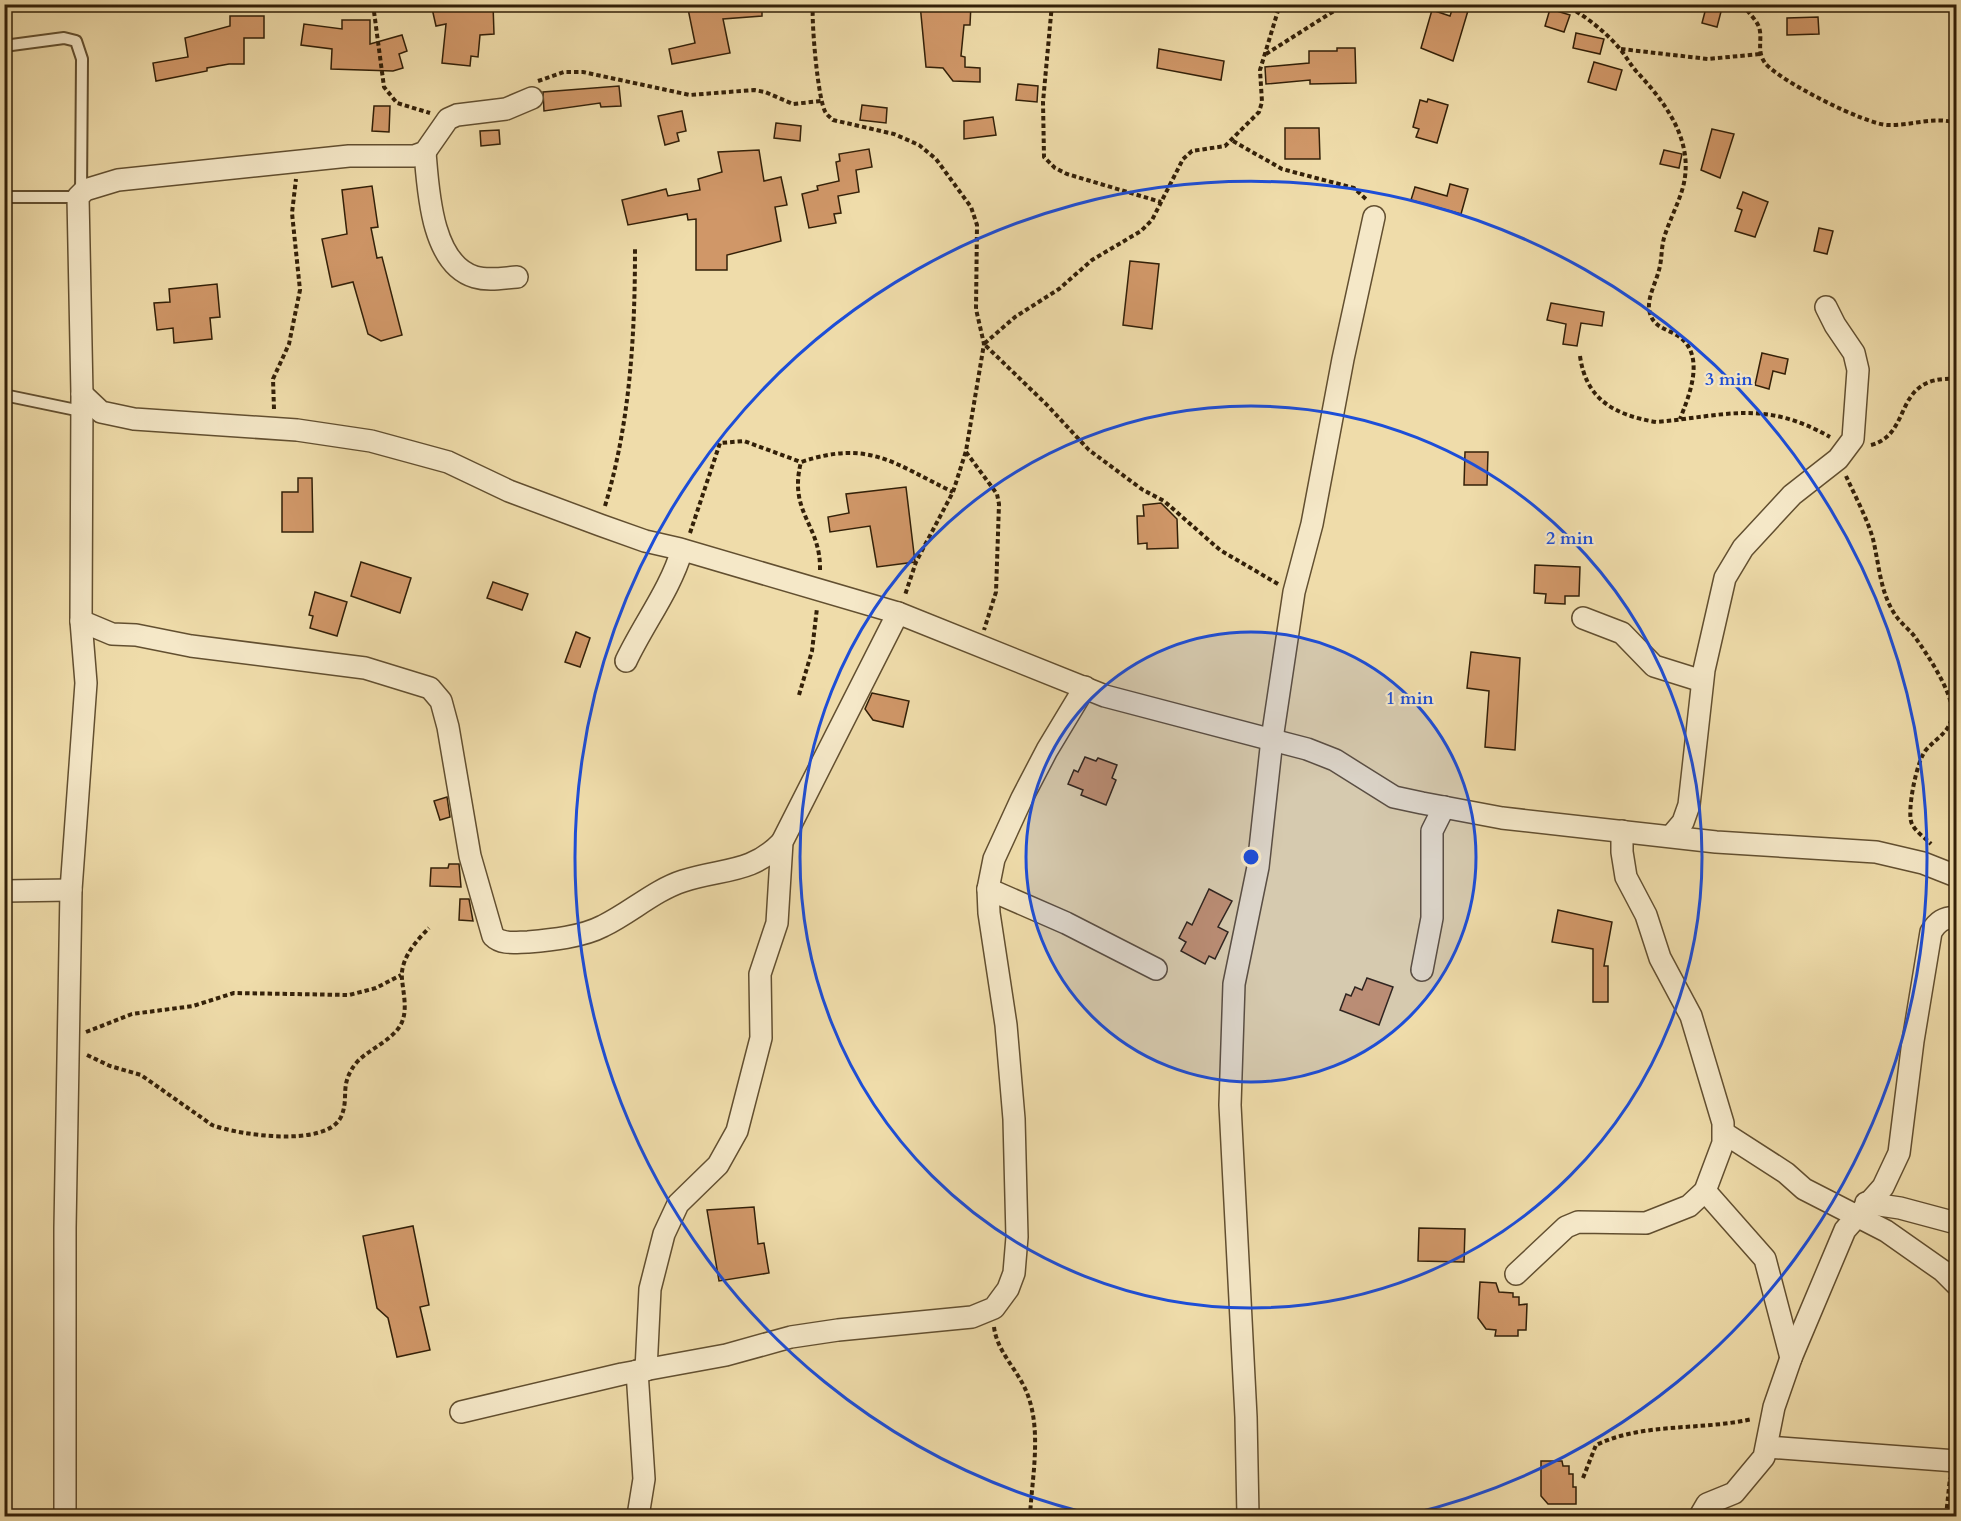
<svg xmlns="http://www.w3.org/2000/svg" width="1961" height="1521" viewBox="0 0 1961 1521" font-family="Cardo,serif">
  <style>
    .building { fill: #d09768; stroke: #332008; stroke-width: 1.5 }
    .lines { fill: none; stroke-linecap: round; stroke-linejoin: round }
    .service-casing { stroke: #624f30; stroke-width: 14 }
    .minor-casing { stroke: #624f30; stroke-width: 24 }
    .path { stroke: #332008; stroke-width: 4; stroke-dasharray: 4.5 3; stroke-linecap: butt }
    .service { stroke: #f5e8c8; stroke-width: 10 }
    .minor { stroke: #f5e8c8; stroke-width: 21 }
    .ring { fill: none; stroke: #1d4ed8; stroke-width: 3 }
    .centre { fill: #1d4ed8; stroke: #f5e8c8; stroke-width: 3 }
    .ring-label { font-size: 18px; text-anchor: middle; font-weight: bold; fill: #1d4ed8; stroke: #f5e8c8; stroke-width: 4.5; stroke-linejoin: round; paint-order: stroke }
  </style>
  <rect width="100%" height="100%" fill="#efdcaa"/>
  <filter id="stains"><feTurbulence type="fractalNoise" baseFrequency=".00333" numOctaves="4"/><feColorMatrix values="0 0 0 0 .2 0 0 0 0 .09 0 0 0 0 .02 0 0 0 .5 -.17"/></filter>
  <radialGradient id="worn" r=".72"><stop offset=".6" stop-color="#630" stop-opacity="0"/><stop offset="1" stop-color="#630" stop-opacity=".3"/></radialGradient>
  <g class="building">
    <polygon points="431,4 493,4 494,34 480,35 478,57 471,56 470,66 442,63 446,24 436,26"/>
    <polygon points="687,4 762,4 762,16 723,19 730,53 672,64 669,49 695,43"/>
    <polygon points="920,4 971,4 970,25 964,25 961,56 965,57 965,67 980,68 980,82 953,81 943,68 926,67"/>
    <polygon points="1454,4 1470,4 1453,61 1421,48 1432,10 1450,16"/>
    <polygon points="1707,4 1723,4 1717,27 1702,23"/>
    <polygon points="1550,9 1570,15 1564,32 1545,26"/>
    <polygon points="230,16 264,16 264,38 244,38 244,64 229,64 207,68 207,71 156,81 153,63 188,57 185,38 230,26"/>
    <polygon points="1818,17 1819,34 1787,35 1787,18"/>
    <polygon points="342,20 370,20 370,44 402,35 407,51 399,54 403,68 393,71 331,69 332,49 301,45 304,24 342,29"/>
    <polygon points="1576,33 1604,39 1600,54 1573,48"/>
    <polygon points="1337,48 1355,48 1356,83 1310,84 1310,80 1266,84 1265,67 1309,63 1309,51 1337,51"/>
    <polygon points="1159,49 1224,61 1221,80 1157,68"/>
    <polygon points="1594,62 1622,70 1616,90 1588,82"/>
    <polygon points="1018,84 1038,86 1037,102 1016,100"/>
    <polygon points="619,86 621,106 601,107 600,103 544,111 543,92"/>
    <polygon points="1428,99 1448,105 1437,143 1416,137 1419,129 1413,127 1420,100 1427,102"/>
    <polygon points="862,105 887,108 886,123 860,120"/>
    <polygon points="374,106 390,106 389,132 372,131"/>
    <polygon points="682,111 686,131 677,133 679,141 665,145 658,116"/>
    <polygon points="993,117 996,135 964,139 964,121"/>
    <polygon points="776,123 801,126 800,141 774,138"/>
    <polygon points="1285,128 1319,128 1320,159 1285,159"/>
    <polygon points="1712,129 1734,134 1720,178 1701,170"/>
    <polygon points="499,130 500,144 481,146 480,131"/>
    <polygon points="869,149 872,167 856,170 859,192 838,196 841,213 834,214 836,223 809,228 802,194 818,190 817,186 839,181 836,162 840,161 839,154"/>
    <polygon points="759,150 764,181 781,177 787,205 775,207 781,241 727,255 727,270 696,270 696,219 688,220 687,214 628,225 622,200 666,189 668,196 700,190 698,179 722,172 718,152"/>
    <polygon points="1664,150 1682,154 1679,168 1660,164"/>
    <polygon points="1450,184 1468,189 1461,214 1411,200 1415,187 1447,196"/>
    <polygon points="372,186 378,227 371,228 377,258 382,257 402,335 381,341 368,334 353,282 332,287 322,239 347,234 342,190"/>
    <polygon points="1743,192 1768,202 1755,237 1735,231 1742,210 1737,208"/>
    <polygon points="1819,228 1833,231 1827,254 1814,251"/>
    <polygon points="1130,261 1159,264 1152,329 1123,325"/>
    <polygon points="217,284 220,317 210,318 212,339 174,343 173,328 157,330 154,303 170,302 169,289"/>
    <polygon points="1551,303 1604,312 1602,326 1581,323 1577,346 1563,344 1566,324 1547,320"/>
    <polygon points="1762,353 1788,359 1785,374 1773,371 1769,389 1755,385"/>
    <polygon points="1465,452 1488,452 1487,485 1464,485"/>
    <polygon points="298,478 312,478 313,532 282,532 282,492 298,492"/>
    <polygon points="906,487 915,562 877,567 870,526 830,532 828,517 849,513 846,494"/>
    <polygon points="1161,503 1177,519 1178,548 1147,549 1147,543 1138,544 1137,516 1144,516 1143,505"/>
    <polygon points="361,562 411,578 400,613 351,596"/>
    <polygon points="1535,565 1580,567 1579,596 1565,596 1565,604 1545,603 1546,594 1534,593"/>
    <polygon points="493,582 528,594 522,610 487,598"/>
    <polygon points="315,592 347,602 337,636 310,628 313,616 309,615"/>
    <polygon points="576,632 590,638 580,667 565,662"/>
    <polygon points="1471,652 1520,658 1515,750 1485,747 1489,691 1467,688"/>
    <polygon points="872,693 909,701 903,727 873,720 865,709"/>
    <polygon points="1085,757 1096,761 1098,758 1117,765 1112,778 1116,780 1106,805 1081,795 1083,790 1068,784 1074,770 1078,772"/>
    <polygon points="447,797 450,817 440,820 434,801"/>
    <polygon points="449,864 459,864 461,887 430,886 431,868 448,868"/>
    <polygon points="1209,889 1232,901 1218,927 1228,932 1215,959 1209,956 1205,964 1181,951 1186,942 1179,938 1187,922 1192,925"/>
    <polygon points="460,899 469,899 473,921 459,920"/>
    <polygon points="1558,910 1612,922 1604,966 1608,966 1608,1002 1593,1002 1593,949 1552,942"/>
    <polygon points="1367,978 1393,987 1379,1025 1340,1010 1346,994 1351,996 1355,987 1362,990"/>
    <polygon points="754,1207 758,1244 764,1243 769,1273 719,1281 707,1210"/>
    <polygon points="413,1226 429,1305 420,1307 430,1350 397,1357 388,1318 377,1308 363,1236"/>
    <polygon points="1419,1228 1465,1229 1464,1262 1418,1261"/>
    <polygon points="1480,1282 1496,1283 1499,1292 1513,1293 1513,1297 1519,1297 1519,1305 1527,1304 1526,1330 1518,1330 1518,1336 1495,1336 1496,1330 1486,1329 1478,1318"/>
    <polygon points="1541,1461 1562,1461 1563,1466 1569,1466 1569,1474 1573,1474 1573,1487 1576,1487 1576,1504 1548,1504 1541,1496"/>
  </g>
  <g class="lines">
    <defs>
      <g id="service">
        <polyline points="4,46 64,38 76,41 82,59 81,194"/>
        <polyline points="4,197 78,197"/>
        <polyline points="4,395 81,411"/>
      </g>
      <g id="minor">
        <path d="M425,152C428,188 431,264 475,277C488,281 503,278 517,277"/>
        <polyline points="82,394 101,412 134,419 297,430 371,441 448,462 509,491 600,525 645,541 680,549 898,613 1105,696 1307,749 1335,760 1394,797 1422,803 1502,818 1716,842 1876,852 1923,863 1956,876"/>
        <polyline points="1583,618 1622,633 1654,666 1702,681"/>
        <path d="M81,621L112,634L136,635L191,646L365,668L430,688L441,701L448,727L470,856L493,936C502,945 516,942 528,942C551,940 582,937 603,926C630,913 655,890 683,881C723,868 751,874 782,842"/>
        <path d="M626,661C644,623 670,590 682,550"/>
        <polyline points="1672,835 1683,822 1689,805 1704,670 1725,578 1743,548 1792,495 1838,459 1853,439 1858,370 1854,353 1835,325 1826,307"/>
        <polyline points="988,889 1066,923 1156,969"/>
        <polyline points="4,891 71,890"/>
        <polyline points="1422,970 1432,918 1432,831 1444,807"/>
        <polyline points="1724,1133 1786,1173 1804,1189 1886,1231 1943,1271 1956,1284"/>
        <polyline points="1705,1191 1765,1259 1791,1358"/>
        <polyline points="1866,1203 1900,1208 1956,1223"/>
        <polyline points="1516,1274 1566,1227 1578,1222 1646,1223 1689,1206 1705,1191 1723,1143 1723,1123 1691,1016 1660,958 1646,915 1626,877 1622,852 1622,831"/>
        <polyline points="646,1370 650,1289 664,1234 678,1204 718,1165 737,1131 761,1038 760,974 777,923 782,842 898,613"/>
        <polyline points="637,1371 644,1479 638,1516"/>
        <polyline points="461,1412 622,1374 726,1355 791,1337 838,1330 972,1317 994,1308 1008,1289 1014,1273 1017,1237 1014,1119 1006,1025 989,913 988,889 994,859 1022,798 1047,750 1085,687"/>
        <polyline points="1767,1447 1956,1461"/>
        <polyline points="65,1516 65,1228 71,890 86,683 81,621 82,394 78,197 85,190 118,180 349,156 414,156 425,152 448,119 457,115 506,109 532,98"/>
        <polyline points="1248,1516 1246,1417 1230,1105 1234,984 1258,867 1272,739 1294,592 1312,524 1343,359 1374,217"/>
        <path d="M1700,1516L1707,1504L1734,1493L1764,1457L1774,1407L1791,1358L1845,1230L1883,1187L1899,1153L1913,1041L1931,932C1938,921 1943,918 1956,917"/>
      </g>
    </defs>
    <use href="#service" class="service-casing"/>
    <use href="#minor" class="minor-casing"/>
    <g class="path">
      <polyline points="373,4 384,87 397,103 430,113"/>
      <path d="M813,4C811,20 818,103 826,113C828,116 831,118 833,120L894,134L919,145L936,159L971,207L977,225L976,309L984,344L966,451L953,492L916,562L905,595"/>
      <polyline points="1052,4 1043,102 1044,157 1055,168 1067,174 1161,202"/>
      <path d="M1563,4C1583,14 1605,31 1620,49C1626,56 1630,64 1636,71C1665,102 1695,141 1683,187C1678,205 1669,221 1664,238C1661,249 1662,260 1659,270C1656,282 1648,296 1649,309C1652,329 1668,328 1681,338C1705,358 1689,396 1680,419"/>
      <path d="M1743,4C1747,12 1756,19 1759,27C1763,40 1756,50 1765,63C1778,80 1866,125 1888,125C1910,126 1935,116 1956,123"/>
      <polyline points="1621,49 1708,59 1760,54"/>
      <polyline points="1266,54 1345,4"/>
      <polyline points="538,81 564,72 583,72 690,95 754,90 765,92 793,104 821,101"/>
      <polyline points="1233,141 1282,169 1354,188 1367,200"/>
      <path d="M1580,356C1586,400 1615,415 1656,422C1726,416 1763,399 1830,437"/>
      <polyline points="274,409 273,379 289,344 300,290 292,213 296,179"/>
      <path d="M1871,445C1914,434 1891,375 1956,379"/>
      <polyline points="966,452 997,494 999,504 996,592 984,630"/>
      <path d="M1846,476C1855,496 1867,518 1873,539C1879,564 1880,591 1894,613C1900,623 1909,629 1915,637C1927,654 1951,690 1952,710C1953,731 1938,736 1926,750C1917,759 1906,813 1912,824C1916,832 1925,838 1931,844"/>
      <path d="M605,506C630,423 635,336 635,249"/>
      <polyline points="690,533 720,443 744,441 801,462"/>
      <path d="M820,570C821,524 788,513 801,462C870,439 894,464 953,492"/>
      <polyline points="1278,584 1220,550 1164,501 1143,490 1089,450 1046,404 984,344 1015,317 1059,289 1092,260 1141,231 1152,220 1183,159 1192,151 1225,146 1259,112 1262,102 1260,70 1280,4"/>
      <polyline points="799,695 812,651 817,608"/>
      <polyline points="86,1032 132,1014 193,1006 234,993 349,995 376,988 401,975"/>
      <path d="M87,1055L110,1066L141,1075L212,1125C238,1135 326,1148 341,1117C350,1097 338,1085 357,1062C370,1048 398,1038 403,1019C407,1007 403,991 402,979C400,959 416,941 429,928"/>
      <path d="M994,1327C997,1352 1018,1370 1027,1393C1042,1431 1032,1477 1030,1516"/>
      <path d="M1583,1478L1596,1445C1644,1422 1700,1431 1752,1419"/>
      <polyline points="1946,1516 1950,1478"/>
    </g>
    <use href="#service" class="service"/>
    <use href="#minor" class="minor"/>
  </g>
  <circle cx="1251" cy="857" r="225" fill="#1d4ed8" fill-opacity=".12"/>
  <g class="ring">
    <circle cx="1251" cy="857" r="225"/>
    <circle cx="1251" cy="857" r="451"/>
    <path d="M1099 1516A676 676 0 1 1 1403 1516"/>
  </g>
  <circle cx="1251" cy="857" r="9" class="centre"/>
  <g class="ring-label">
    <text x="1729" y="385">3 min</text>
    <text x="1570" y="544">2 min</text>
    <text x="1410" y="704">1 min</text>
  </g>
  <rect width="1961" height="1521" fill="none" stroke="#efdcaa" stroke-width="24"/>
  <rect x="6" y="6" width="1949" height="1509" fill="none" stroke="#332008" stroke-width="3"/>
  <rect x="12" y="12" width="1937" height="1497" fill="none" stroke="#332008" stroke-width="1.5"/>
  <rect width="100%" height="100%" filter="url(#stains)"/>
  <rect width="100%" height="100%" fill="url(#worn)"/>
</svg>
